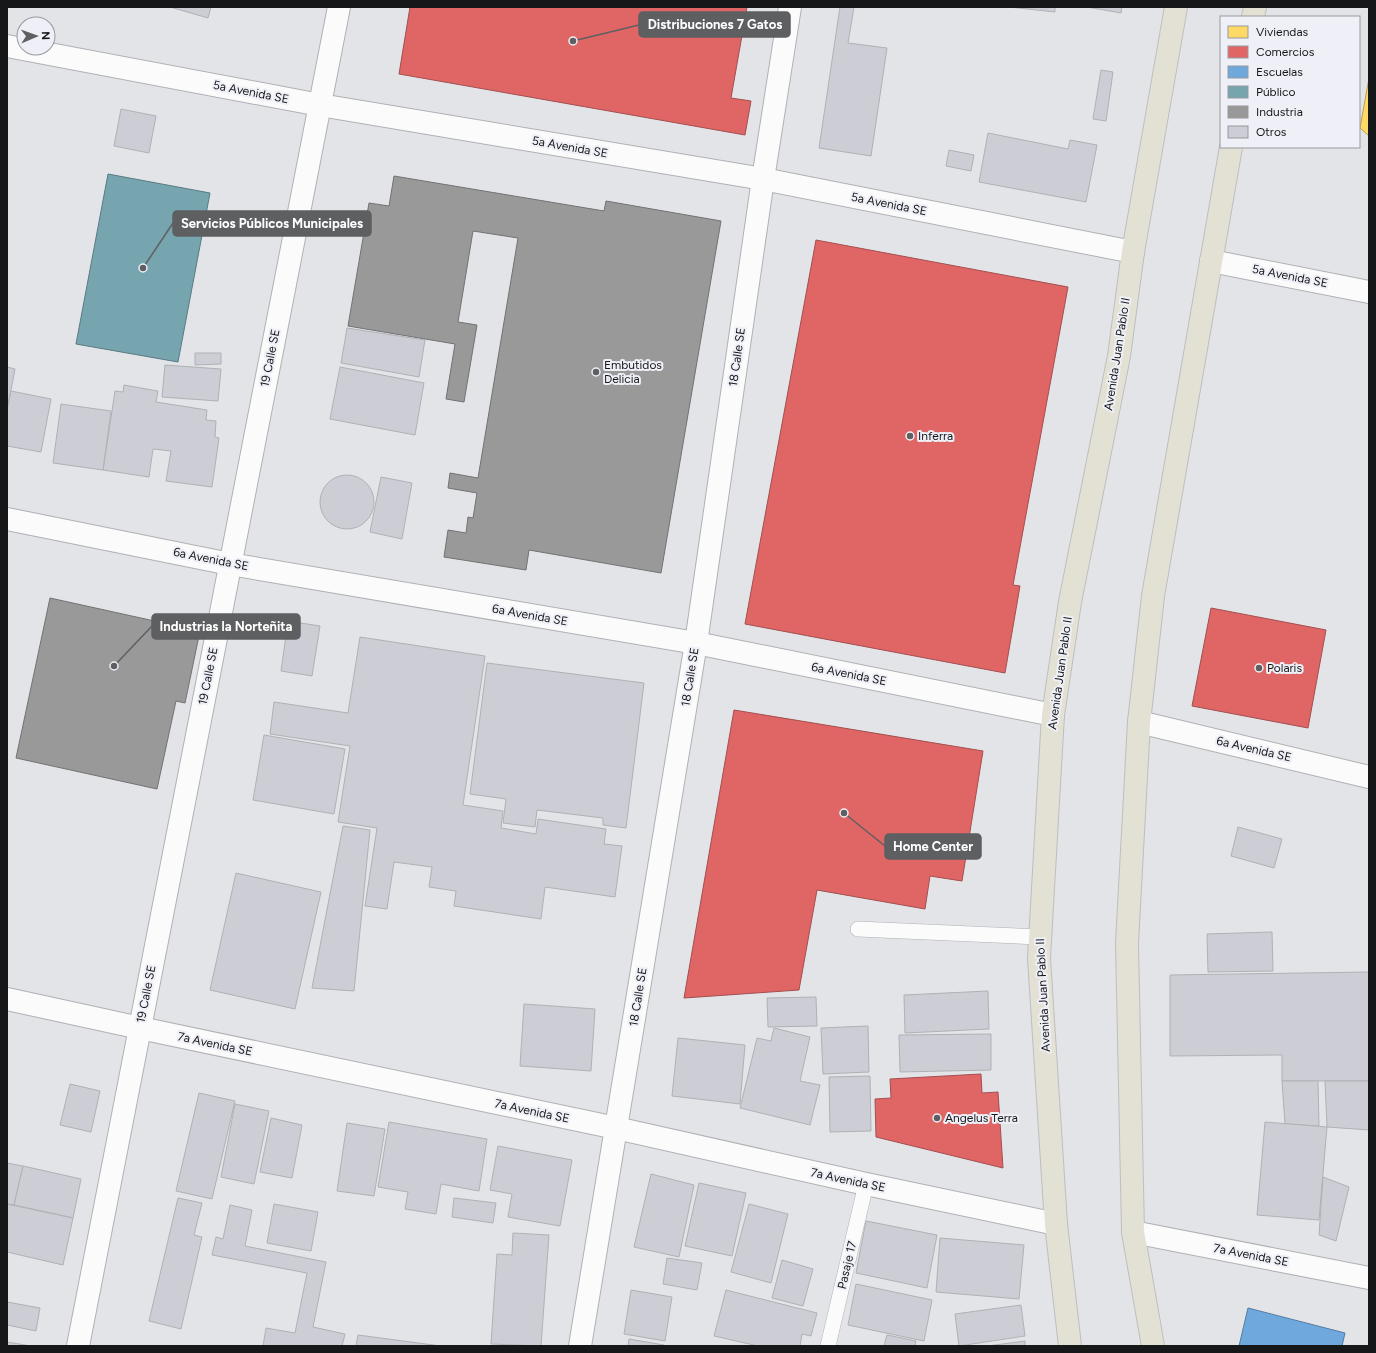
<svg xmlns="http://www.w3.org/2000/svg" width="1376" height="1353" viewBox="0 0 1376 1353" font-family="Figtree,sans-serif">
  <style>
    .homes { fill: #ffd966; stroke: #b99f4f }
    .shops { fill: #e06666; stroke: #a34e4f }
    .schools { fill: #6fa8dc; stroke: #547ca2 }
    .public { fill: #76a5af; stroke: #597a82 }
    .industry { fill: #999; stroke: #727273 }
    .building { fill: #cccdd5; stroke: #b0b1b4 }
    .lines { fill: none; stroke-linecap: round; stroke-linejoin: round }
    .service-casing { stroke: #b0b1b4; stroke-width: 16 }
    .minor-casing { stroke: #b0b1b4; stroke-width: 24 }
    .tertiary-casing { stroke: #b0b1b4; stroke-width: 24 }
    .trunk-casing { stroke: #bdbec0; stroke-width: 24 }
    .service { stroke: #fbfbfc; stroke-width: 15 }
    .minor { stroke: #fbfbfc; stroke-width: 22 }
    .tertiary { stroke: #fbfbfc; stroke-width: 22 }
    .trunk { stroke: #e3e0d4; stroke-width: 22 }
    .poi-dot { fill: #5e5f61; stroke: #eff0f7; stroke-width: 1.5 }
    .labels { text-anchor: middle; stroke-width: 4; stroke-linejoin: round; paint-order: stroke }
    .street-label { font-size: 12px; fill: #161719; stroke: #eff0f7 }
    .poi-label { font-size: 12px; fill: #161719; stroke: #eff0f7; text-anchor: start }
    .leader { fill: none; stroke: #5e5f61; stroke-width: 1.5 }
    .callout-dot { fill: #5e5f61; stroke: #eff0f7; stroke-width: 1.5 }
    .callout { fill: #5e5f61; stroke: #5e5f61; stroke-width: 1.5 }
    .callout-label { font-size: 13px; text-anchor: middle; font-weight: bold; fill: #fff }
  </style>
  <rect width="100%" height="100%" fill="#e3e4e8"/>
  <polygon class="homes" points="1369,78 1369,136 1360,128"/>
  <g class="shops">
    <polygon points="410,7 747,7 731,98 751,101 745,135 399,74"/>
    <polygon points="816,240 1068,287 1013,585 1020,586 1005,673 745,624"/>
    <polygon points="1211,608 1326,630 1308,728 1192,706"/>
    <polygon points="734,710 983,751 962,881 930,876 925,909 817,890 799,990 684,998"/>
    <polygon points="981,1074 982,1093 998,1092 1003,1168 876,1137 875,1099 891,1098 890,1079"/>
  </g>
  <polygon class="schools" points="1248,1308 1345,1333 1342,1346 1239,1346"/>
  <polygon class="public" points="108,174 210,193 178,362 76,344"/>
  <g class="industry">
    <polygon points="394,176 604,211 606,201 721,221 661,573 529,550 526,570 444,557 448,530 466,533 468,517 473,518 477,493 448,488 450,473 478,478 518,238 473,231 458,322 477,325 464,402 446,399 455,344 348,326 369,203 389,206"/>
    <polygon points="50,598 200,631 185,703 176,701 157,789 16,758"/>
  </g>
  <g class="building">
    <polygon points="170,7 211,7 208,18"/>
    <polygon points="840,7 854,7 848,43 887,48 871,156 819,148"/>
    <polygon points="1009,7 1055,7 1055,12"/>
    <polygon points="1087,7 1122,7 1121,13"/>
    <polygon points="1101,70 1113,72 1106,121 1093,119"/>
    <polygon points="121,109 156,116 149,153 114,146"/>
    <polygon points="988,133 1068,149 1070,140 1097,145 1086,202 979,182"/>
    <polygon points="949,150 974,155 971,171 946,166"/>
    <polygon points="347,328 425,340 419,377 341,363"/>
    <polygon points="195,353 221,353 221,364 195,365"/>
    <polygon points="165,365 221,369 218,401 162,397"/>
    <polygon points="7,367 15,369 7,410"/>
    <polygon points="340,367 424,383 415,435 330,419"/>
    <polygon points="124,385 158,391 156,402 207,410 206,420 216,421 215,437 219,438 212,487 166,481 171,451 153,449 149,477 103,470 115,391 123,392"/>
    <polygon points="11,391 51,399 41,452 7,446 7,410"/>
    <polygon points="61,404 111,411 103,470 53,463"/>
    <circle cx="347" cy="502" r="27"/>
    <polygon points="381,477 412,483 402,539 370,532"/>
    <polygon points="288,621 320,626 312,676 281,671"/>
    <polygon points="360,637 485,656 463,805 503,811 501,828 536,834 538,819 606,829 604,844 622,846 615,897 545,887 541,919 454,906 456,891 429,887 432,867 394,862 387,909 365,906 377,828 338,822 350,746 270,734 274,702 348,713"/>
    <polygon points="487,663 644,683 626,828 603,825 603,818 537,810 535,827 503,823 506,799 470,794"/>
    <polygon points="264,735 345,749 334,814 253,800"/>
    <polygon points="343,826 370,830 354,991 312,988"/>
    <polygon points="1238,827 1282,839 1274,868 1231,856"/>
    <polygon points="236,873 321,892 295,1009 210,990"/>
    <polygon points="1272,932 1273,971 1208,972 1207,934"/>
    <polygon points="1369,972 1369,1081 1282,1081 1282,1055 1170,1056 1170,975"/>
    <polygon points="988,991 989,1029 905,1033 904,995"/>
    <polygon points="816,997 817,1026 768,1027 767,998"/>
    <polygon points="524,1004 595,1009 591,1071 520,1066"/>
    <polygon points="868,1026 869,1072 823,1074 821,1028"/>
    <polygon points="774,1028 810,1037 800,1081 820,1085 810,1125 740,1108 757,1038 771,1041"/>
    <polygon points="991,1034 991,1070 900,1072 899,1035"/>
    <polygon points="678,1038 745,1045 740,1104 672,1096"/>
    <polygon points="870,1076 871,1131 830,1132 829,1077"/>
    <polygon points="1282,1081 1318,1081 1319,1126 1285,1124"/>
    <polygon points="1325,1081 1369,1081 1369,1130 1327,1127"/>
    <polygon points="70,1084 100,1091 91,1132 60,1125"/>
    <polygon points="199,1093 235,1101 212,1199 176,1191"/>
    <polygon points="235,1104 269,1111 254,1184 221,1177"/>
    <polygon points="271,1118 302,1125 292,1178 260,1172"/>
    <polygon points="389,1122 487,1139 479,1191 441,1184 436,1214 405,1209 408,1192 378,1187"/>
    <polygon points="1265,1122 1327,1127 1319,1220 1257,1215"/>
    <polygon points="347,1123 385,1129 374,1196 337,1191"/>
    <polygon points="498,1146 572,1160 560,1226 508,1217 512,1194 490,1190"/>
    <polygon points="7,1163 23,1166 14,1205 7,1204"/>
    <polygon points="23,1166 81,1179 73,1218 14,1205"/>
    <polygon points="651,1174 694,1185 679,1257 634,1247"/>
    <polygon points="1323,1177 1349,1187 1336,1241 1319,1235"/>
    <polygon points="699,1183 746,1193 732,1256 685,1246"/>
    <polygon points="178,1198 202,1203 194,1235 202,1237 181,1329 149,1321"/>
    <polygon points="454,1198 496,1203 493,1223 452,1217"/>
    <polygon points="7,1204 73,1218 63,1265 7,1252"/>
    <polygon points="274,1204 318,1212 311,1251 267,1243"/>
    <polygon points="749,1204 788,1214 771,1283 731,1272"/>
    <polygon points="230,1205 252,1210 245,1246 326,1262 313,1327 345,1334 342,1346 263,1346 266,1328 295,1333 307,1273 212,1255 216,1237 223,1239"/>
    <polygon points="866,1221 937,1235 927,1288 856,1273"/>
    <polygon points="513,1233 549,1235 541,1346 491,1344 497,1254 512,1255"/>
    <polygon points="940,1238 1024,1245 1019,1299 936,1292"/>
    <polygon points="667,1258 702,1263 697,1290 663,1284"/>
    <polygon points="782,1260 813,1269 803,1306 772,1298"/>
    <polygon points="856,1284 932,1300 924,1341 848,1325"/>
    <polygon points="631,1290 672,1297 665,1341 624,1334"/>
    <polygon points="726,1290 817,1313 811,1336 802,1334 800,1346 758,1346 714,1336"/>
    <polygon points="7,1302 40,1308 36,1331 7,1325"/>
    <polygon points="1021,1305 1025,1336 959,1346 955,1314"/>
    <polygon points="358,1335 441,1346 356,1346"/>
    <polygon points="887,1335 916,1341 915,1346 884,1346"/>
    <polygon points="629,1339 664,1345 664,1346 628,1346"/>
    <polygon points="1025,1341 1025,1346 987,1346"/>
    <polygon points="7,1342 31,1346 7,1346"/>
  </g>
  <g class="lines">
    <defs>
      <g id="service">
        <polyline points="858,929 1039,937"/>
        <polyline points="828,1346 866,1184"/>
      </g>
      <g id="minor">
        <polyline points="7,46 320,105 763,179 1133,252"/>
        <polyline points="1211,261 1369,292"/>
        <polyline points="7,519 230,564 696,643 1053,715"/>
        <polyline points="1139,722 1369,777"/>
        <polyline points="7,999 140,1028 616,1128 866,1184 1056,1224"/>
        <polyline points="78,1346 339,7"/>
        <polyline points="580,1346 696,643 763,179 790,7"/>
      </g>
      <polyline id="tertiary" points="1133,1232 1369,1278"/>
      <g id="trunk">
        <polyline points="1253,17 1255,7"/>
        <polyline points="1070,1346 1056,1224 1039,958 1053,715 1070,602 1119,356 1133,252 1176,7"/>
        <polyline points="1153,1346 1133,1232 1127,943 1139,722 1153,596 1231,147"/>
      </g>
    </defs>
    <use href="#service" class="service-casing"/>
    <use href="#minor" class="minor-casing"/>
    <use href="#tertiary" class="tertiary-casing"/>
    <use href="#trunk" class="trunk-casing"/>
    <use href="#service" class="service"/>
    <use href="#minor" class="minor"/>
    <use href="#tertiary" class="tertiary"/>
    <use href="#trunk" class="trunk"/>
  </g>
  <g class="poi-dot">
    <circle cx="596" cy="372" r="4"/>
    <circle cx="910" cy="436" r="4"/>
    <circle cx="1259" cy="668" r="4"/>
    <circle cx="937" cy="1118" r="4"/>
  </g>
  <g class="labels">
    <g class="street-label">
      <text transform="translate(251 92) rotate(11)" y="4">5a Avenida SE</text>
      <text transform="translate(570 147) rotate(10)" y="4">5a Avenida SE</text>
      <text transform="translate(889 204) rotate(11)" y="4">5a Avenida SE</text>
      <text transform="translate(1290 276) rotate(11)" y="4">5a Avenida SE</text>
      <text transform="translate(1117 354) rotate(-81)" y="4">Avenida Juan Pablo II</text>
      <text transform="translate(737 357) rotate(-82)" y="4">18 Calle SE</text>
      <text transform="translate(270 358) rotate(-79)" y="4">19 Calle SE</text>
      <text transform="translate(211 559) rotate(11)" y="4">6a Avenida SE</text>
      <text transform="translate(530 615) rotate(10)" y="4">6a Avenida SE</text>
      <text transform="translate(1060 673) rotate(-82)" y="4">Avenida Juan Pablo II</text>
      <text transform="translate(849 674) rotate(11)" y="4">6a Avenida SE</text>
      <text transform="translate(208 676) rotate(-79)" y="4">19 Calle SE</text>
      <text transform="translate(690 677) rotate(-81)" y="4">18 Calle SE</text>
      <text transform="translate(1254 749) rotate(13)" y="4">6a Avenida SE</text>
      <text transform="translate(146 994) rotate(-79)" y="4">19 Calle SE</text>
      <text transform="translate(1043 995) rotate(-93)" y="4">Avenida Juan Pablo II</text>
      <text transform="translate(638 997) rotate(-81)" y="4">18 Calle SE</text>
      <text transform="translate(215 1044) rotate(12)" y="4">7a Avenida SE</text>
      <text transform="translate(532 1111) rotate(12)" y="4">7a Avenida SE</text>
      <text transform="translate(848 1180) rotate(12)" y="4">7a Avenida SE</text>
      <text transform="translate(1251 1255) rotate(11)" y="4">7a Avenida SE</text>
      <text transform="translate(847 1265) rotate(-77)" y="4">Pasaje 17</text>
    </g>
    <g class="poi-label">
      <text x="604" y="369">Embutidos<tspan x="604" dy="14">Delicia</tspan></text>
      <text x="918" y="440">Inferra</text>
      <text x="1267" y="672">Polaris</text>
      <text x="945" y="1122">Angelus Terra</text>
    </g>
  </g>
  <path class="leader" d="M573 41L639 25M143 268L173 223M114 666L152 626M844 813L885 846"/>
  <g class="callout-dot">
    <circle cx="573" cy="41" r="4"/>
    <circle cx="143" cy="268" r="4"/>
    <circle cx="114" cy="666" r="4"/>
    <circle cx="844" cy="813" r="4"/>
  </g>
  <g class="callout">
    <rect x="639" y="12" width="151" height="25" rx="4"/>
    <rect x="173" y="211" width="198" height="25" rx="4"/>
    <rect x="152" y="614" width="148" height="25" rx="4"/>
    <rect x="885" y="834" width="96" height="25" rx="4"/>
  </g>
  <g class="callout-label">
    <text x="715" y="29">Distribuciones 7 Gatos</text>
    <text x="272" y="228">Servicios Públicos Municipales</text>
    <text x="226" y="631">Industrias la Norteñita</text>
    <text x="933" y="851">Home Center</text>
  </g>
  <rect width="1376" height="1353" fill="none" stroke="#161719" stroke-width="16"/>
  <rect x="1220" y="16" width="140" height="132" fill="#eff0f7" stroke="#98999e"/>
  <rect x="1228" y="26" width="20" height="12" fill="#ffd966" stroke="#98999e"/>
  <text x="1256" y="36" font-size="12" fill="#161719">Viviendas</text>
  <rect x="1228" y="46" width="20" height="12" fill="#e06666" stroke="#98999e"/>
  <text x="1256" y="56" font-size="12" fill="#161719">Comercios</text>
  <rect x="1228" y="66" width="20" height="12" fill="#6fa8dc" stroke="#98999e"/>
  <text x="1256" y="76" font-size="12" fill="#161719">Escuelas</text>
  <rect x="1228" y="86" width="20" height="12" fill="#76a5af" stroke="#98999e"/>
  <text x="1256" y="96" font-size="12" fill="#161719">Público</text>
  <rect x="1228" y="106" width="20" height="12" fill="#999999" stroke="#98999e"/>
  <text x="1256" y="116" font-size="12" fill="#161719">Industria</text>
  <rect x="1228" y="126" width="20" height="12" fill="#cccdd5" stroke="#98999e"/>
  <text x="1256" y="136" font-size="12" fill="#161719">Otros</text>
  <g transform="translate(36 36) rotate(88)"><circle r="19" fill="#eff0f7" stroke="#98999e"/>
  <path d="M0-3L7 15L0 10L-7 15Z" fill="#5e5f61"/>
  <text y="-6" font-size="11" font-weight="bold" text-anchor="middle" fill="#161719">N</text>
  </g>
</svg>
